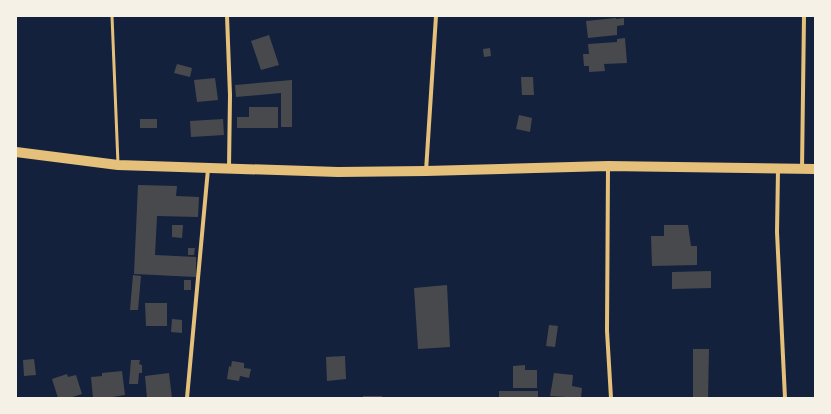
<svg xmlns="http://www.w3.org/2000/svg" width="831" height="414" viewBox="0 0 831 414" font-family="'Noto Sans',sans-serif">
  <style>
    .building { fill: #48494c }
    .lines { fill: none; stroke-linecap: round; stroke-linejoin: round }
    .service { stroke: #e5c07b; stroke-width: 3 }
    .minor { stroke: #e5c07b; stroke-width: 4 }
    .primary { stroke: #e5c07b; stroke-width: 10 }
  </style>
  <rect width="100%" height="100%" fill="#14213d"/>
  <g class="building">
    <polygon points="616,18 616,19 624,18 624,25 617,26 617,35 588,38 586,21"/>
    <polygon points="269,35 279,65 261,70 251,41"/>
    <polygon points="625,38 627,63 604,64 605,71 589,72 589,66 584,66 583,54 589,54 588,44 617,42 617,39"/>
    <polygon points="490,48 491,56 484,57 483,49"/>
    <polygon points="177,64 192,68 190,77 174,73"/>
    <polygon points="521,77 533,77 534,95 522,95"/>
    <polygon points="215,78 218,100 197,102 194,80"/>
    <polygon points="292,80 292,127 281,127 281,93 236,97 235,85"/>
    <polygon points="249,107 278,107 278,128 237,128 237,117 249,117"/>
    <polygon points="519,115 532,118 530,132 516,129"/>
    <rect x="140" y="119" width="17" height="9"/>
    <polygon points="223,119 224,135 191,137 190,121"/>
    <polygon points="138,185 177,186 176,196 199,197 198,217 157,216 155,255 196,257 196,277 134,274"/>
    <polygon points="172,225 183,225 182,238 172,237"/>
    <polygon points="664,225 688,225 691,246 697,246 697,265 652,266 651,236 664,236"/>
    <polygon points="188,248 195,248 194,255 188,255"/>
    <polygon points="711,271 711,288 672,289 672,272"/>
    <polygon points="133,275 141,276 138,310 130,310"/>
    <rect x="184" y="280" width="7" height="10"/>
    <polygon points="447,285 450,347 418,349 414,288"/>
    <polygon points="145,303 167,303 167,326 146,326"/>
    <polygon points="172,319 182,320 182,333 171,332"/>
    <polygon points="549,325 558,326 555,347 546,346"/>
    <polygon points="693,349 709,349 708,398 693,398"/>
    <polygon points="345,356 346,379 327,381 326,357"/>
    <polygon points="34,359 36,375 24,376 23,360"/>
    <polygon points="131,360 140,360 139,364 142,365 142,373 139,373 138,384 129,384"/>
    <polygon points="232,361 244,363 244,368 251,369 249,378 240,376 239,381 227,379 229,366 231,367"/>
    <polygon points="525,365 525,370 537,370 537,388 513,388 513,366"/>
    <polygon points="122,371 125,395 106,398 93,398 91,377 102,376 102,373"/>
    <polygon points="169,373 172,398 147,398 145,376"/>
    <polygon points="554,373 573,375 572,386 582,388 581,398 550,396"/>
    <polygon points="67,374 68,377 76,375 82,394 69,398 58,398 52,379"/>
    <rect x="499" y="391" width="39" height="7"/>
    <rect x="363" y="396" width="19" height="2"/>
  </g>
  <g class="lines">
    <polyline class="service" points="112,16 118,164"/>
    <g class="minor">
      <polyline points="227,16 230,95 229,168"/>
      <polyline points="608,167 607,331 611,398"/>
      <polyline points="802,169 804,16"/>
      <polyline points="778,170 777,232 785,398"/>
      <polyline points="426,171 436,16"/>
      <polyline points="187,398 208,169"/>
    </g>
    <polyline class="primary" points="16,152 118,165 338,172 426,171 608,166 815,169"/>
  </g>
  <rect width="831" height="414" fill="none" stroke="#f6f1e7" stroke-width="34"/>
</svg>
